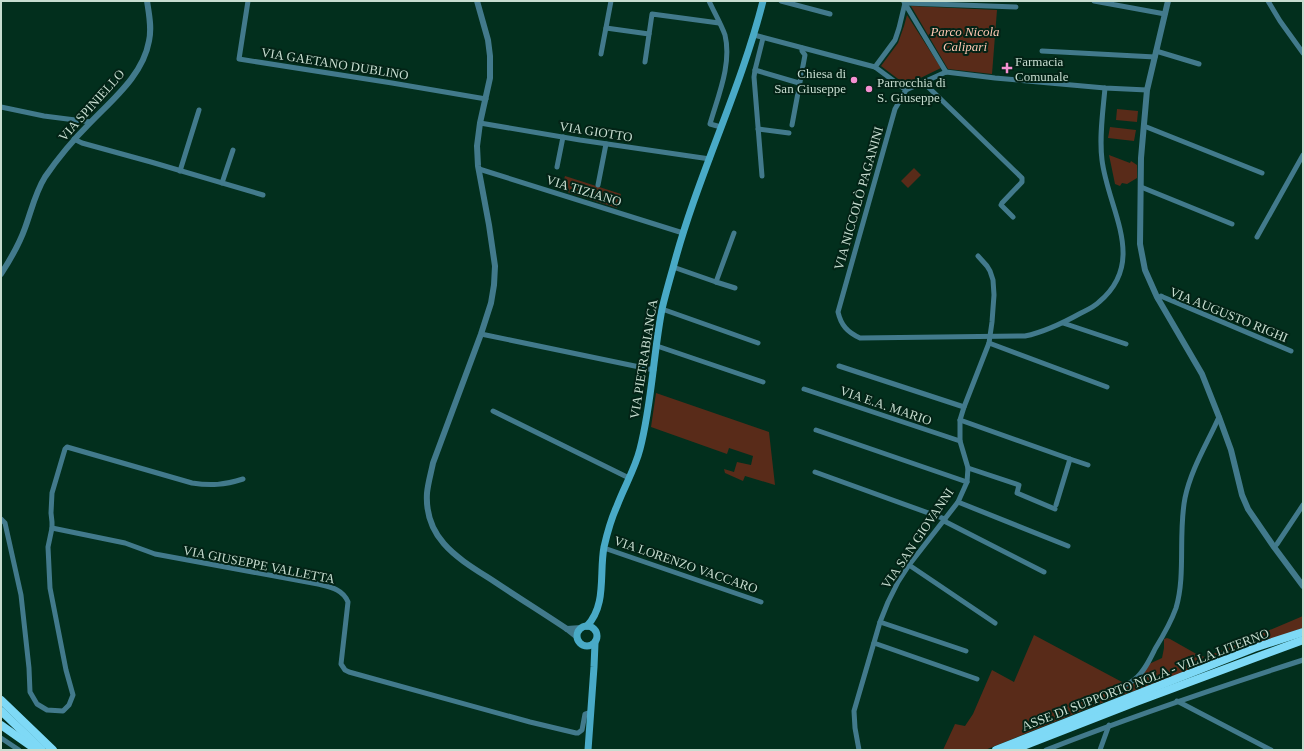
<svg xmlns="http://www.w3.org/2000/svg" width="1304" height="751" viewBox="0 0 1304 751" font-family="'Times New Roman',serif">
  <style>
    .green { fill: #592b19 }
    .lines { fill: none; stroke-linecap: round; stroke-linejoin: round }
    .minor { stroke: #427a8c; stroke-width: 5 }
    .tertiary { stroke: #427a8c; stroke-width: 6 }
    .secondary { stroke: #49aac7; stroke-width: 7 }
    .trunk { stroke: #7ed9f6; stroke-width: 8 }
    .poi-dot { fill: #f591d2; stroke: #032316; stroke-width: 1.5 }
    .labels { text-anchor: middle; stroke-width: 4; stroke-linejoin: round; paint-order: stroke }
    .park-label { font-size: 13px; font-style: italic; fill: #fdc6b1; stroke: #032316 }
    .poi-label { font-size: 13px; fill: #c7ddd0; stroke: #032316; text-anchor: start }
    .street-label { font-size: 13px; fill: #c7ddd0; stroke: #032316 }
  </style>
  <rect width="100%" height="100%" fill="#022f1d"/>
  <g class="green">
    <polygon points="911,6 997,10 992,74 948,69"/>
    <polygon points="907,15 941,68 906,85 881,66 898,43 904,26"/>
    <polygon points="1117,109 1138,111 1137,122 1116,120"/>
    <polygon points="1110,127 1136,130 1134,141 1108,138"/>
    <polygon points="1109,155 1130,163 1131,161 1137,165 1137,178 1127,184 1122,183 1120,186 1115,184"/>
    <polygon points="914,168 921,175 908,188 901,181"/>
    <polygon points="565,176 621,194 617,208 561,190"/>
    <polygon points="656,393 769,432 775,485 745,476 743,481 725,473 724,469 734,472 737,462 751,465 753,456 729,448 727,454 651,427"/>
    <polygon points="1303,616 1303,628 1099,704 985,750 943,750 955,724 965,726 973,714 992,670 1014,682 1034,635 1122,682 1120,685 1120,689 1131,685 1139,679 1149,664 1162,658 1164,648 1164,639 1167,638 1170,639 1200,656 1206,657"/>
  </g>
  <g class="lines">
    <g class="minor">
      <polyline points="248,1 239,59 392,83 486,99"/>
      <path d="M709,1C714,12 721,24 725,35C732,64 718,96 710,124L721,127"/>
      <polyline points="781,1 830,14"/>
      <polyline points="1094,1 1165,14"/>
      <polyline points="1268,1 1280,21 1303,53"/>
      <polyline points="904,2 946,72"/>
      <polyline points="905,3 1016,7"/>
      <polyline points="606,28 649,34"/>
      <polyline points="754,35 875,67 906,90"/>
      <polyline points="1042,51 1155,57"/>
      <polyline points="1156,51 1199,64"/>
      <polyline points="601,54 611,1"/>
      <polyline points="645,62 652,14 719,23"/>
      <polyline points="875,67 895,40 899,28 905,3"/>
      <polyline points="755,70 799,83"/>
      <polyline points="923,82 1022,178 1022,182 1002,203 1001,205 1013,217"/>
      <path d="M906,90L895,109L838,312C841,325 847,332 860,338L1025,336C1045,332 1063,323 1081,313C1087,310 1094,307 1099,302C1148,261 1108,210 1102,160C1099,137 1103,111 1105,88"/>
      <polyline points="906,90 946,72 995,78 1105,88 1147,90"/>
      <polyline points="1,107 44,116 91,122"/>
      <polyline points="480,123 580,140 710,159"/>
      <polyline points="792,125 805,55 802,51 802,48"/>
      <polyline points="1144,126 1262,173"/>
      <polyline points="758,129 789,133"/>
      <polyline points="74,139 82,143 151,162 263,195"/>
      <polyline points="557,167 563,137"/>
      <polyline points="479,169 683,233"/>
      <polyline points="180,171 199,110"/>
      <polyline points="762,176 754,77 755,70 763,38"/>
      <polyline points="222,183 233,150"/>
      <polyline points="598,185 606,144"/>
      <polyline points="1141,187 1232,224"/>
      <polyline points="1257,237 1303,155"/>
      <polyline points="673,267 716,282 734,233"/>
      <polyline points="716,282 735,288"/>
      <polyline points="1158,299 1161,296 1163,297 1291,351"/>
      <polyline points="662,309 758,343"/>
      <polyline points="1063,323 1126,344"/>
      <polyline points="481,334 654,370"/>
      <polyline points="989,343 1107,387"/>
      <polyline points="657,346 763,382"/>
      <polyline points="839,366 964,407"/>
      <polyline points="804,389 960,441"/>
      <polyline points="493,411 629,478"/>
      <polyline points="960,420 1070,459 1056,505"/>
      <polyline points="816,430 967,482"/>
      <polyline points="1070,459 1088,465"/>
      <polyline points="968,468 1019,485 1017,493 1055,509"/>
      <polyline points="815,472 945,519"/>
      <polyline points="958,502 1068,546"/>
      <path d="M1,519L5,523L21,595L29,668L30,692L37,704L47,710L63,711L69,705L73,695L66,670L50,588L48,547L52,528V522L51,513L52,493L65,449L67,447L192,483C211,486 224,485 243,479"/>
      <polyline points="944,521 1044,572"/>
      <path d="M52,528L125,543L155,554L318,584C330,587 343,589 348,602L341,664L345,670L349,672L530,722L576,733H578L582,730L585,714L591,712"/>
      <polyline points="1274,547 1277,544 1303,505"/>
      <polyline points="604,548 761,602"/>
      <polyline points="909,565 995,623"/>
      <polyline points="880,622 966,651"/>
      <polyline points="874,643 977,679"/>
      <path d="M1122,686C1126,684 1131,683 1135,679C1144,672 1150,659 1155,649C1163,636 1171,622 1176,608C1186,575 1178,533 1185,498C1191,469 1207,444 1219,417"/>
      <polyline points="1177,701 1271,750"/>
      <polyline points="1,738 19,750"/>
      <polyline points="859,750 855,728 854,711 880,622 888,602 898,582 909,565 958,502 967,482 968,468 960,441 960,420 964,407 989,343 992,322 994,295 993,280 990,271 987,266 978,256"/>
      <path d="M1046,750C1130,717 1216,688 1303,660"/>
      <polyline points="1100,750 1109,725"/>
    </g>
    <g class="tertiary">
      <path d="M477,1L488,40L490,56V78L480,123L477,146L478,166L489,225L495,266L494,285L491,303L481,334L433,463C431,473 428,483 427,493C424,541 461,560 495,582C519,598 543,613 567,629L577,637"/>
      <polyline points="1168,1 1147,90 1141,158 1140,244 1145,270 1157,297 1202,374 1219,417 1231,450 1242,495 1248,509 1274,547 1303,586"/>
      <path d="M1,274C10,260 19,245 25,228C31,212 35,193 45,177C58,158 73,140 90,123C113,99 143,75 149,41C152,28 149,14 147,1"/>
      <polyline points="567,629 581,628"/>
    </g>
    <g class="secondary">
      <circle cx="587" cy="636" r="10"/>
      <path d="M587,626C607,605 599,573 604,547C607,534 611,519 617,506C624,487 635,469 640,449C652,403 653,356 662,309C665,296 669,282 673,268C697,177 740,92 763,1"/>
      <polyline points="588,750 594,667 595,643"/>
    </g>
    <g class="trunk">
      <polyline points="1,700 53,750"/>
      <polyline points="1,711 42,750"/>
      <polyline points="1,725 35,749"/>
      <polyline points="996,750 1254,648 1303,632"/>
      <polyline points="1013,750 1136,702 1303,640"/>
    </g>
  </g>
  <g class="poi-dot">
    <path d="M1005 62h4v4h4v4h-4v4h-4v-4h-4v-4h4z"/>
    <circle cx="854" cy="80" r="4"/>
    <circle cx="869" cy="89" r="4"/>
  </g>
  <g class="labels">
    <g class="park-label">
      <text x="965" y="36">Parco Nicola<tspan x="965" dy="15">Calipari</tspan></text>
    </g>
    <g class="poi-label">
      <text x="1015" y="66">Farmacia<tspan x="1015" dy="15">Comunale</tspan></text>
      <text x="846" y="78" text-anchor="end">Chiesa di<tspan x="846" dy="15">San Giuseppe</tspan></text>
      <text x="877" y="87">Parrocchia di<tspan x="877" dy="15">S. Giuseppe</tspan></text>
    </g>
    <g class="street-label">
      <text transform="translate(335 63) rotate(9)" y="5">VIA GAETANO DUBLINO</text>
      <text transform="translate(91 105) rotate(-48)" y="5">VIA SPINIELLO</text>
      <text transform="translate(596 131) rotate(9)" y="5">VIA GIOTTO</text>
      <text transform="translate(584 190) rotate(17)" y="5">VIA TIZIANO</text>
      <text transform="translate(858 198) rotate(-74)" y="5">VIA NICCOLÒ PAGANINI</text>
      <text transform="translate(1229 314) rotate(22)" y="5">VIA AUGUSTO RIGHI</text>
      <text transform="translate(643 359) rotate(-81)" y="5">VIA PIETRABIANCA</text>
      <text transform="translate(886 405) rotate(19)" y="5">VIA E.A. MARIO</text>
      <text transform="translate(917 538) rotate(-56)" y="5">VIA SAN GIOVANNI</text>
      <text transform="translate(259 564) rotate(11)" y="5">VIA GIUSEPPE VALLETTA</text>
      <text transform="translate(686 564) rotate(19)" y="5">VIA LORENZO VACCARO</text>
      <text transform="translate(1145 679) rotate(-21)" y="5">ASSE DI SUPPORTO NOLA - VILLA LITERNO</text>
    </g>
  </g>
  <rect width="1304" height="751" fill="none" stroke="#c7ddd0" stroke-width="4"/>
</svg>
